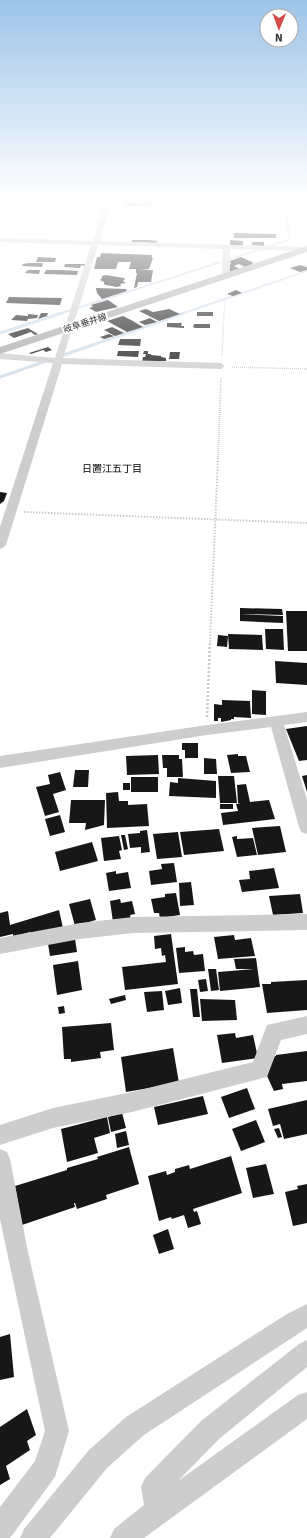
<svg xmlns="http://www.w3.org/2000/svg" width="307" height="1538" viewBox="0 0 307 1538" font-family="Signika,'Noto Sans JP',sans-serif">
  <style>
    .lines { fill: none; stroke-linecap: round; stroke-linejoin: round }
    .stream-far1 { stroke: #cedbe9; stroke-width: 2 }
    .stream { stroke: #cedbe9; stroke-width: 3 }
    .building { fill: #171717 }
    .path-far3 { stroke: #cacaca; stroke-width: 1; stroke-dasharray: 1 1; stroke-linecap: butt }
    .path-far2 { stroke: #cacaca; stroke-width: 1.5; stroke-dasharray: 1 1; stroke-linecap: butt }
    .path-far1 { stroke: #cacaca; stroke-width: 2; stroke-dasharray: 1.5 1.5; stroke-linecap: butt }
    .path { stroke: #cacaca; stroke-width: 2.5; stroke-dasharray: 2 2; stroke-linecap: butt }
    .minor { fill: #cdcdcd; fill-rule: evenodd }
    .major { fill: #a8a8a8; fill-rule: evenodd }
    .labels { text-anchor: middle; stroke-width: 4; stroke-linejoin: round; paint-order: stroke }
    .far-street-label { font-size: 9px; fill: #303030; stroke: #fff }
    .far-neighbourhood-label { font-size: 10px; fill: #000; stroke: #fff }
  </style>
  <rect width="100%" height="100%" fill="#fff"/>
  <g class="lines">
    <g class="stream-far1">
      <polyline points="59,314 289,240 285,200"/>
      <polyline points="181,314 307,271"/>
    </g>
    <g class="stream">
      <polyline points="0,333 62,313"/>
      <polyline points="58,357 184,313"/>
      <polyline points="0,377 49,360"/>
    </g>
  </g>
  <g class="building">
    <polygon points="145,201 152,201 151,207 144,206"/>
    <polygon points="127,202 144,203 143,206 126,206"/>
    <polygon points="234,233 276,234 276,238 234,238"/>
    <polygon points="132,240 148,240 158,241 155,243 132,242"/>
    <polygon points="230,240 243,241 243,246 230,245"/>
    <polygon points="252,242 264,242 264,246 252,245"/>
    <polygon points="101,253 152,255 152,258 153,258 149,269 140,270 153,270 151,282 138,282 137,287 134,288 137,273 136,273 136,269 129,269 131,262 118,262 116,269 94,269 97,257 100,257"/>
    <polygon points="38,257 56,258 55,262 36,262"/>
    <polygon points="241,257 254,263 252,263 253,264 245,267 239,264 234,266 240,269 230,272 228,265 231,264 230,261"/>
    <polygon points="29,263 43,263 42,267 22,266 23,264"/>
    <polygon points="65,264 85,264 84,266 81,265 80,268 64,267"/>
    <polygon points="300,265 307,267 307,270 300,272 290,268"/>
    <polygon points="28,270 40,270 39,274 25,273"/>
    <polygon points="46,270 62,270 78,271 77,275 44,274"/>
    <polygon points="106,275 124,278 125,279 123,281 126,283 120,284 121,286 117,287 106,285 104,284 104,282 100,280 102,278 102,276"/>
    <polygon points="96,288 126,289 127,291 102,299 97,293"/>
    <polygon points="236,290 242,293 233,296 227,294"/>
    <polygon points="9,297 62,298 60,305 6,303"/>
    <polygon points="108,300 118,307 96,312 89,308 93,307 91,305"/>
    <polygon points="146,309 153,312 169,309 180,314 159,321 139,311"/>
    <rect x="197" y="312" width="16" height="4"/>
    <polygon points="41,313 48,313 47,316 38,319"/>
    <polygon points="28,314 38,315 37,318 28,319 27,321 11,320 16,315 28,316"/>
    <polygon points="123,316 131,320 143,327 127,332 107,321"/>
    <polygon points="150,318 157,322 145,325 139,322"/>
    <polygon points="167,323 182,323 181,326 184,326 184,328 167,327"/>
    <polygon points="194,324 210,324 210,328 195,328 193,327"/>
    <polygon points="112,327 124,333 115,336 104,330"/>
    <polygon points="28,328 38,334 35,335 31,332 14,338 8,334"/>
    <polygon points="109,334 114,336 104,339 100,337"/>
    <polygon points="120,339 141,339 140,346 118,345"/>
    <polygon points="48,347 52,350 46,352 43,350 31,354 29,353"/>
    <polygon points="118,351 139,351 138,357 117,356"/>
    <polygon points="144,351 148,351 148,354 151,354 151,355 161,356 161,357 166,358 166,361 142,362 143,357 145,357 146,354 143,354"/>
    <polygon points="170,352 180,352 179,359 169,359"/>
    <polygon points="0,492 7,493 4,501 0,504"/>
    <polygon points="240,608 282,609 283,615 240,614"/>
    <polygon points="286,611 307,611 307,651 288,651"/>
    <polygon points="240,614 283,616 283,623 240,621"/>
    <polygon points="265,629 283,629 284,650 266,649"/>
    <polygon points="228,634 262,635 263,650 229,649"/>
    <polygon points="218,635 228,636 227,647 217,646"/>
    <polygon points="275,661 307,663 307,685 276,683"/>
    <polygon points="252,690 266,691 266,715 252,714"/>
    <polygon points="222,700 250,701 251,718 234,717 234,719 231,719 231,720 221,722 221,718 218,718 218,721 214,721 214,704 222,705"/>
    <polygon points="307,726 307,760 299,761 286,729"/>
    <polygon points="182,743 198,743 198,758 185,758 185,750 182,750"/>
    <polygon points="238,754 238,756 246,756 250,772 231,773 227,755"/>
    <polygon points="158,755 159,774 127,775 126,756"/>
    <polygon points="162,755 179,755 179,759 182,759 183,777 167,777 167,768 163,768"/>
    <polygon points="204,758 216,759 217,774 204,774"/>
    <polygon points="75,770 89,770 88,787 73,787"/>
    <polygon points="60,772 66,790 53,794 59,812 45,816 36,787 50,784 48,775"/>
    <polygon points="307,775 307,792 302,776"/>
    <polygon points="218,776 234,776 237,803 220,803"/>
    <rect x="131" y="777" width="27" height="15"/>
    <polygon points="178,778 216,781 216,798 169,796 170,782 178,783"/>
    <rect x="123" y="783" width="7" height="7"/>
    <polygon points="246,784 250,802 269,800 275,819 223,825 221,813 238,811 236,804 241,803 238,803 237,785"/>
    <polygon points="118,792 119,801 128,801 128,805 147,804 149,826 107,828 106,793"/>
    <polygon points="71,800 105,800 104,825 85,830 86,823 69,823"/>
    <rect x="220" y="804" width="13" height="5"/>
    <polygon points="60,815 65,832 50,836 45,819"/>
    <polygon points="280,826 286,852 258,855 252,828"/>
    <polygon points="219,829 224,851 184,855 180,832"/>
    <polygon points="147,830 150,852 141,853 141,847 130,848 128,834 140,833 140,831"/>
    <polygon points="178,832 182,857 157,859 153,834"/>
    <polygon points="121,835 125,835 128,849 124,850"/>
    <polygon points="119,836 122,850 119,851 121,859 104,861 101,838"/>
    <polygon points="237,836 237,839 253,838 257,855 237,857 232,837"/>
    <polygon points="92,842 98,861 60,871 55,852"/>
    <polygon points="174,863 177,882 151,885 149,871 162,869 161,864"/>
    <polygon points="274,868 279,888 242,892 239,880 250,879 249,871"/>
    <polygon points="116,871 116,874 128,872 131,888 109,891 106,873"/>
    <polygon points="191,882 194,905 180,906 179,883"/>
    <polygon points="176,893 180,915 160,918 159,913 154,913 151,899 165,897 165,894"/>
    <polygon points="300,894 303,913 273,915 269,896"/>
    <polygon points="90,899 96,920 75,926 69,904"/>
    <polygon points="120,899 121,903 132,901 135,914 130,915 131,919 113,922 110,901"/>
    <polygon points="59,910 63,928 31,936 30,932 13,937 13,934 0,937 0,913 8,911 10,925"/>
    <polygon points="171,934 178,984 125,990 122,967 166,962 165,955 162,956 161,948 155,949 154,936"/>
    <polygon points="234,935 235,940 251,938 255,956 218,959 214,937"/>
    <polygon points="75,939 77,952 50,956 48,944"/>
    <polygon points="185,947 185,952 193,951 194,955 203,954 205,971 179,973 176,948"/>
    <polygon points="256,958 260,987 220,991 218,972 254,969 236,969 234,959"/>
    <polygon points="78,961 82,990 57,995 53,965"/>
    <polygon points="208,969 216,969 219,990 211,991"/>
    <polygon points="206,979 208,991 200,992 198,980"/>
    <polygon points="307,980 307,1010 267,1013 262,984 271,984 271,982"/>
    <polygon points="180,988 182,1003 168,1005 165,991"/>
    <polygon points="190,989 197,989 200,1017 193,1017"/>
    <polygon points="162,991 164,1010 147,1012 144,992"/>
    <polygon points="125,995 126,1000 111,1004 109,999"/>
    <polygon points="200,999 235,1000 237,1020 202,1021"/>
    <polygon points="64,1006 65,1013 59,1014 58,1007"/>
    <polygon points="111,1023 114,1050 100,1052 101,1058 71,1062 71,1059 64,1059 62,1027"/>
    <polygon points="235,1033 236,1038 253,1035 258,1058 222,1063 217,1035"/>
    <polygon points="173,1048 179,1083 126,1092 121,1057"/>
    <polygon points="307,1051 307,1081 282,1084 283,1089 274,1091 267,1076 271,1057 276,1056 276,1055"/>
    <polygon points="247,1088 255,1109 229,1118 221,1097"/>
    <polygon points="203,1096 208,1114 158,1125 154,1107"/>
    <polygon points="307,1100 307,1134 284,1139 280,1124 273,1126 268,1109"/>
    <polygon points="122,1113 126,1128 111,1132 108,1117"/>
    <polygon points="107,1117 110,1133 94,1138 98,1153 67,1162 61,1129"/>
    <polygon points="256,1120 265,1142 241,1151 232,1129"/>
    <polygon points="279,1128 282,1137 278,1138 274,1129"/>
    <polygon points="126,1131 129,1145 117,1148 115,1134"/>
    <polygon points="129,1147 139,1184 106,1195 107,1199 77,1209 75,1203 74,1203 75,1207 22,1225 15,1186 67,1170 67,1168 98,1159 97,1157"/>
    <polygon points="231,1156 242,1193 193,1209 194,1212 197,1211 201,1224 188,1228 184,1215 172,1219 171,1217 159,1221 148,1176 166,1171 167,1175 175,1172 175,1169 189,1165 190,1169"/>
    <polygon points="266,1164 274,1194 253,1198 246,1168"/>
    <polygon points="307,1184 307,1223 293,1226 285,1192 298,1189 297,1186"/>
    <polygon points="168,1229 174,1249 159,1254 153,1235"/>
    <polygon points="10,1334 14,1377 0,1380 0,1337"/>
    <polygon points="27,1409 36,1435 27,1441 30,1450 6,1466 10,1479 0,1485 0,1427"/>
  </g>
  <g class="lines">
    <g class="path-far3">
      <polyline points="227,237 228,200"/>
      <polyline points="224,314 226,287"/>
    </g>
    <g class="path-far2">
      <polyline points="222,356 224,313"/>
      <polyline points="232,367 307,369"/>
      <polyline points="218,459 221,377"/>
    </g>
    <g class="path-far1">
      <polyline points="24,512 307,523"/>
      <polyline points="210,642 218,458"/>
    </g>
    <polyline class="path" points="207,717 210,641"/>
    <g class="minor">
      <polygon points="106,200 112,200 100,241 307,247 307,251 230,249 230,277 226,279 222,277 223,249 98,245 63,358 221,363 225,366 221,369 62,364 6,545 4,547 0,549 0,527 53,363 0,359 0,353 55,358 91,245 0,242 0,238 93,241"/>
      <polygon points="307,712 307,722 284,725 307,800 307,834 301,832 299,827 271,727 207,735 0,768 0,756 207,725"/>
      <polygon points="307,914 307,930 133,933 80,939 0,954 0,938 80,923 133,917"/>
      <polygon points="307,1016 307,1034 281,1040 267,1077 132,1112 53,1128 0,1145 0,1125 53,1108 132,1092 253,1062 267,1025"/>
      <polygon points="0,1149 7,1152 10,1159 28,1252 69,1431 55,1477 10,1538 0,1538 0,1507 35,1461 45,1431 0,1219"/>
      <polygon points="307,1304 307,1328 144,1435 107,1468 50,1538 20,1538 24,1529 89,1450 126,1417 287,1314"/>
      <polygon points="307,1340 307,1367 219,1439 178,1481 298,1395 307,1392 307,1419 144,1538 110,1538 114,1529 144,1505 141,1487 145,1478 201,1421 299,1344"/>
    </g>
    <polygon class="major" points="307,246 307,252 0,354 0,347"/>
  </g>
  <linearGradient id="sky" x2="0" y2="1"><stop stop-color="#9dc4e8"/><stop offset="0.48" stop-color="#fff"/><stop offset="1" stop-color="#fff" stop-opacity="0"/></linearGradient>
  <rect width="307" height="415" fill="url(#sky)"/>
  <g class="labels">
    <g class="far-street-label">
      <text transform="translate(85 323) rotate(-18)" y="3">岐阜垂井線</text>
    </g>
    <g class="far-neighbourhood-label">
      <text x="112" y="472">日置江五丁目</text>
    </g>
  </g>
  <g transform="translate(279 28) rotate(181)"><circle r="19" fill="#ffffff" stroke="#acacac"/>
  <path d="M0-3L7 15L0 10L-7 15Z" fill="#d24b46"/>
  <text y="-6" font-size="11" font-weight="bold" text-anchor="middle" fill="#303030">N</text>
  </g>
</svg>
